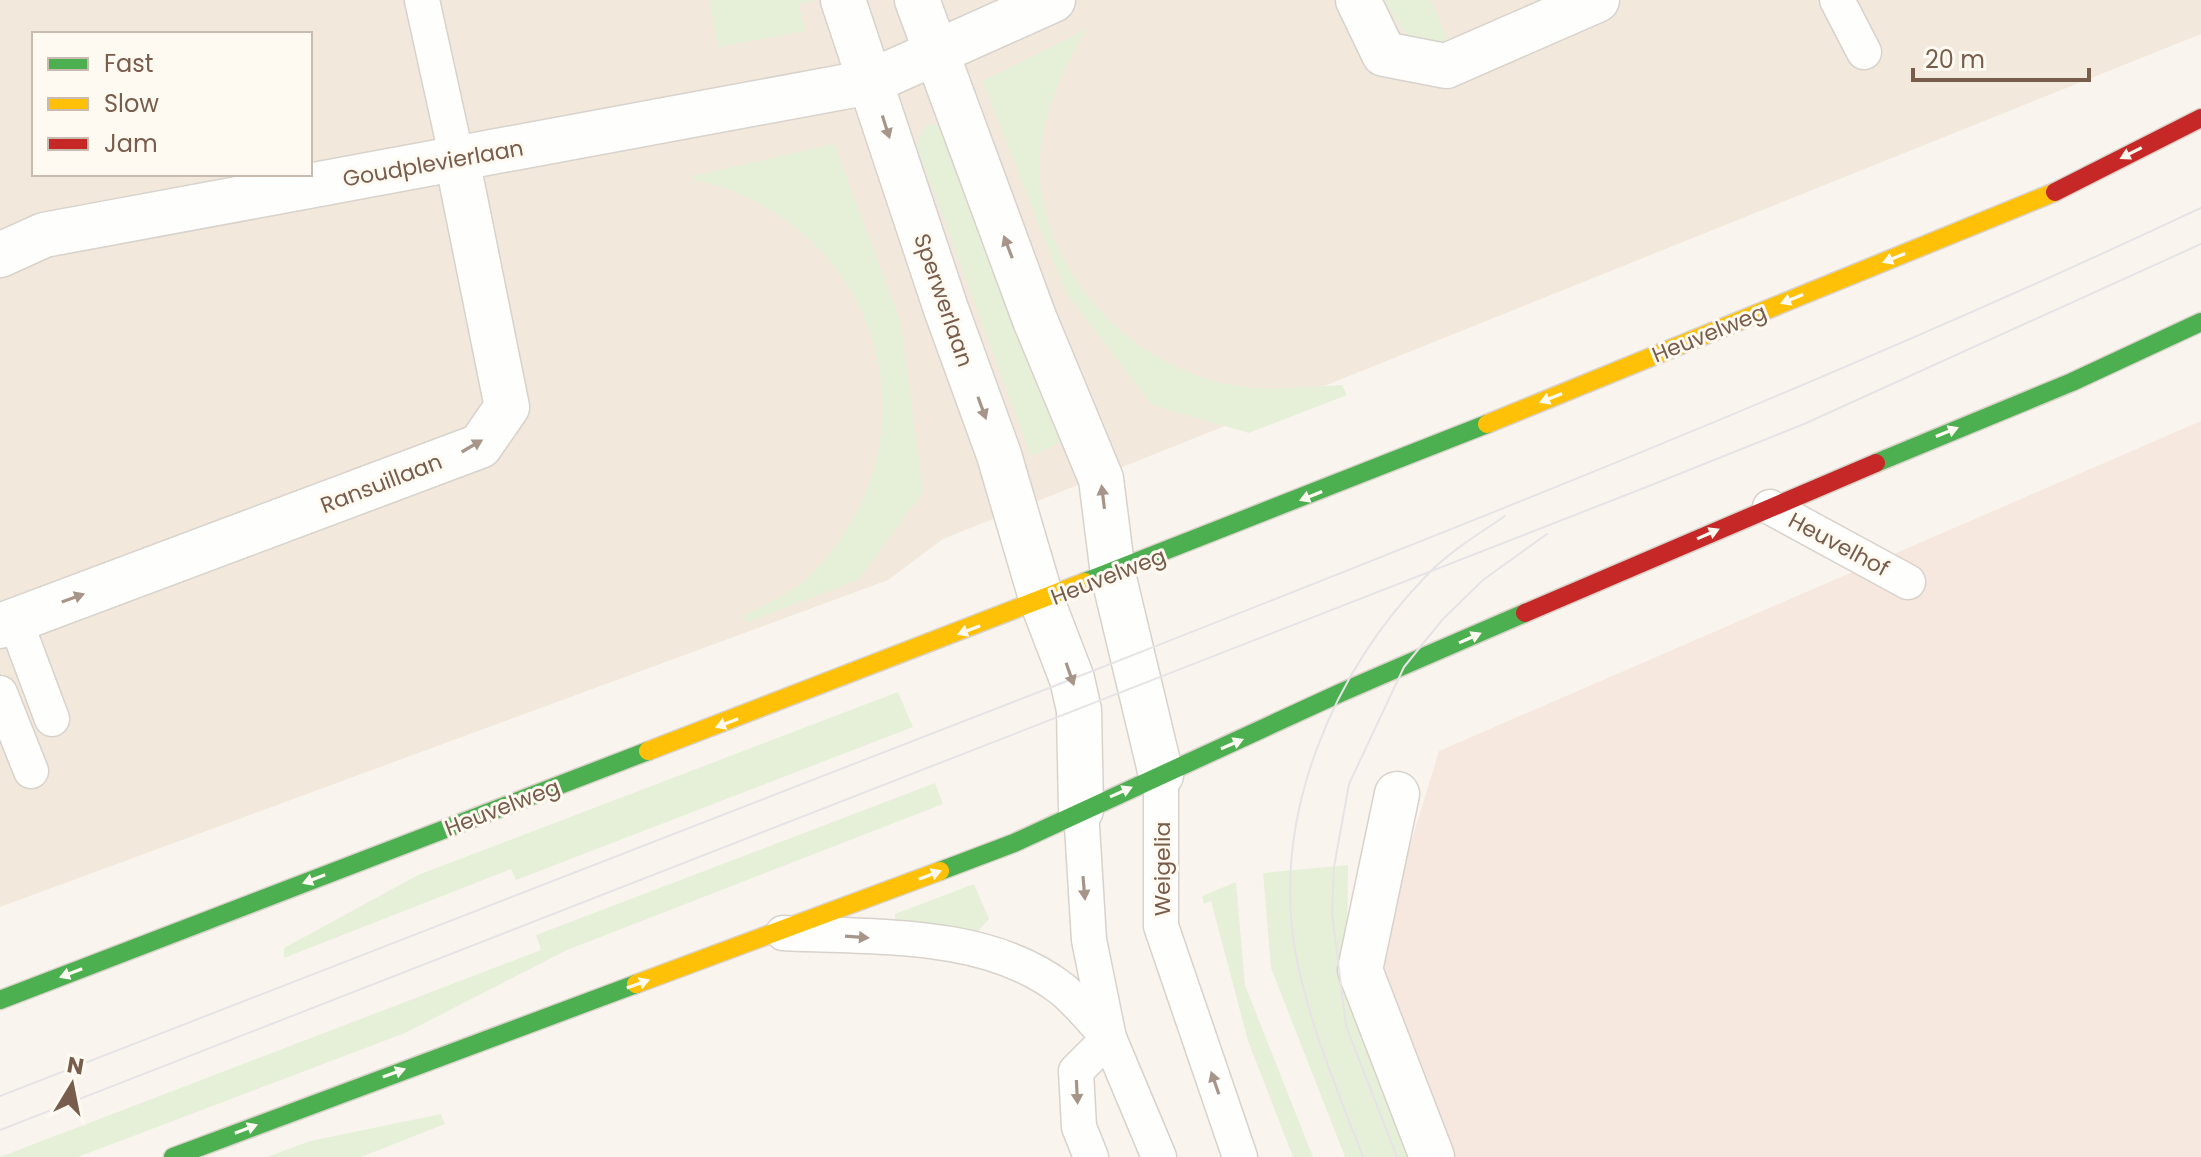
<svg xmlns="http://www.w3.org/2000/svg" width="2201" height="1157" viewBox="0 0 2201 1157" font-family="Poppins,sans-serif">
  <style>
    .residential { fill: #f2e8dc; fill-rule: evenodd }
    .commercial { fill: #f6e8df }
    .green { fill: #e6f0d9 }
    .lines { fill: none; stroke-linecap: round; stroke-linejoin: round }
    .lane-casing { stroke: #d8d2cc; stroke-width: 37 }
    .street-casing { stroke: #d8d2cc; stroke-width: 47 }
    .fast-casing { stroke: #d9d2ca; stroke-width: 21 }
    .slow-casing { stroke: #d9d2ca; stroke-width: 21 }
    .jam-casing { stroke: #d9d2ca; stroke-width: 21 }
    .lane { stroke: #fefefc; stroke-width: 34 }
    .street { stroke: #fefefc; stroke-width: 44 }
    .fast { stroke: #4caf50; stroke-width: 18 }
    .slow { stroke: #ffc107; stroke-width: 18 }
    .jam { stroke: #c62828; stroke-width: 18 }
    .tram { stroke: #e6e3e6; stroke-width: 2 }
    .oneway { fill: #a8958a }
    .oneway2 { fill: #fffaf1 }
    .labels { text-anchor: middle; stroke-width: 6; stroke-linejoin: round; paint-order: stroke }
    .street-label { font-size: 22px; fill: #795d4c; stroke: #fffaf1 }
  </style>
  <rect width="100%" height="100%" fill="#f9f5ee"/>
  <path class="residential" d="M0,0H2201V34L943,539L888,580L0,907ZM34,34H310V174H34Z"/>
  <polygon class="commercial" points="2201,421 2201,1157 1424,1157 1364,996 1439,751"/>
  <g class="green">
    <polygon points="709,0 815,0 798,5 806,31 718,47"/>
    <path d="M1385,0H1431L1448,41C1412,50 1400,29 1385,0Z"/>
    <path d="M1087,29C1059,74 1033,134 1041,190C1054,275 1118,347 1198,376C1245,394 1294,388 1342,385L1347,395L1249,433L1152,405L1066,293L982,81Z"/>
    <polygon points="925,125 939,125 947,133 1063,441 1031,456 916,144"/>
    <path d="M834,144L901,323L923,492L858,580L746,623L744,615C766,604 794,592 811,574C947,437 879,220 692,179L693,176Z"/>
    <polygon points="898,692 913,727 516,880 511,869 284,958 284,948 418,875"/>
    <polygon points="935,783 943,804 567,950 405,1033 78,1157 0,1157 541,950 536,935"/>
    <polygon points="1348,865 1347,953 1363,1039 1407,1157 1345,1157 1271,968 1263,873"/>
    <polygon points="1236,882 1245,985 1313,1157 1293,1157 1248,1041 1211,901 1204,904 1202,896"/>
    <polygon points="974,884 989,919 978,931 899,924 895,920 895,914"/>
    <polygon points="441,1114 445,1124 361,1157 267,1157 310,1141"/>
  </g>
  <g class="lines">
    <defs>
      <g id="lane">
        <polyline points="422,0 457,159"/>
        <polyline points="1837,0 1864,52"/>
        <polyline points="1770,507 1908,582"/>
        <polyline points="15,620 52,719"/>
        <polyline points="0,693 31,771"/>
        <polyline points="1161,775 1161,926 1240,1157"/>
        <polyline points="1081,810 1089,940 1109,1038 1159,1157"/>
        <path d="M783,933C874,938 986,930 1062,989C1079,1003 1094,1022 1109,1038"/>
        <polyline points="1091,1157 1079,1127 1076,1071 1109,1038"/>
      </g>
      <g id="street">
        <polyline points="843,0 946,309 999,455 1042,601 1072,679 1079,710 1081,810"/>
        <polyline points="917,0 1035,320 1101,479 1113,574 1161,775"/>
        <polyline points="1358,0 1384,54 1446,66 1597,0"/>
        <polyline points="0,255 44,235 870,82 1053,0"/>
        <polyline points="0,626 480,446 507,407 457,159"/>
        <polyline points="1397,794 1360,970 1432,1157"/>
      </g>
      <g id="fast">
        <polyline points="1876,463 2072,382 2201,322"/>
        <polyline points="1085,582 1487,424"/>
        <polyline points="940,871 1014,843 1340,693 1525,613"/>
        <polyline points="0,1000 648,751"/>
        <polyline points="173,1157 636,984"/>
      </g>
      <g id="slow">
        <polyline points="1487,424 2055,192"/>
        <polyline points="648,751 1085,582"/>
        <polyline points="636,984 940,871"/>
      </g>
      <g id="jam">
        <polyline points="2055,192 2201,118"/>
        <polyline points="1525,613 1876,463"/>
      </g>
    </defs>
    <use href="#lane" class="lane-casing"/>
    <use href="#street" class="street-casing"/>
    <use href="#fast" class="fast-casing"/>
    <use href="#slow" class="slow-casing"/>
    <use href="#jam" class="jam-casing"/>
    <use href="#lane" class="lane"/>
    <use href="#street" class="street"/>
    <use href="#fast" class="fast"/>
    <use href="#slow" class="slow"/>
    <use href="#jam" class="jam"/>
    <g class="tram">
      <path d="M0,1096C356,958 712,820 1067,681C1449,531 1830,382 2201,208"/>
      <polyline points="0,1130 1644,488 1804,424 2201,244"/>
      <path d="M1363,1157C1337,1089 1308,1022 1295,950C1272,813 1334,670 1428,574C1450,551 1479,534 1505,516"/>
      <polyline points="1397,1157 1346,1026 1332,913 1334,867 1349,784 1404,667 1443,619 1483,580 1547,534"/>
    </g>
  </g>
  <defs><path id="oneway-solid" d="M-6-.8H1V-3.2L6.5 0L1 3.2V.8H-6Z" transform="scale(2)"/></defs>
  <g class="oneway">
    <use href="#oneway-solid" transform="translate(886 127) rotate(72)"/>
    <use href="#oneway-solid" transform="translate(1008 247) rotate(-111)"/>
    <use href="#oneway-solid" transform="translate(982 408) rotate(70)"/>
    <use href="#oneway-solid" transform="translate(472 446) rotate(-30)"/>
    <use href="#oneway-solid" transform="translate(1103 497) rotate(-97)"/>
    <use href="#oneway-solid" transform="translate(73 598) rotate(-20)"/>
    <use href="#oneway-solid" transform="translate(1070 674) rotate(71)"/>
    <use href="#oneway-solid" transform="translate(1084 888) rotate(85)"/>
    <use href="#oneway-solid" transform="translate(857 937) rotate(4)"/>
    <use href="#oneway-solid" transform="translate(1215 1083) rotate(-109)"/>
    <use href="#oneway-solid" transform="translate(1077 1092) rotate(87)"/>
  </g>
  <g class="oneway2">
    <use href="#oneway-solid" transform="translate(2131 153) rotate(153)"/>
    <use href="#oneway-solid" transform="translate(1894 258) rotate(158)"/>
    <use href="#oneway-solid" transform="translate(1792 299) rotate(158)"/>
    <use href="#oneway-solid" transform="translate(1551 398) rotate(158)"/>
    <use href="#oneway-solid" transform="translate(1947 432) rotate(-22)"/>
    <use href="#oneway-solid" transform="translate(1311 496) rotate(158)"/>
    <use href="#oneway-solid" transform="translate(1708 534) rotate(-24)"/>
    <use href="#oneway-solid" transform="translate(969 630) rotate(159)"/>
    <use href="#oneway-solid" transform="translate(1470 638) rotate(-24)"/>
    <use href="#oneway-solid" transform="translate(727 723) rotate(159)"/>
    <use href="#oneway-solid" transform="translate(1232 744) rotate(-23)"/>
    <use href="#oneway-solid" transform="translate(1121 792) rotate(-24)"/>
    <use href="#oneway-solid" transform="translate(930 875) rotate(-21)"/>
    <use href="#oneway-solid" transform="translate(314 879) rotate(159)"/>
    <use href="#oneway-solid" transform="translate(71 973) rotate(159)"/>
    <use href="#oneway-solid" transform="translate(638 984) rotate(-20)"/>
    <use href="#oneway-solid" transform="translate(394 1073) rotate(-20)"/>
    <use href="#oneway-solid" transform="translate(246 1129) rotate(-21)"/>
  </g>
  <g class="labels">
    <g class="street-label">
      <text transform="translate(433 163) rotate(-10)" y="8">Goudplevierlaan</text>
      <text transform="translate(944 300) rotate(71)" y="8">Sperwerlaan</text>
      <text transform="translate(1709 333) rotate(-22)" y="8">Heuvelweg</text>
      <text transform="translate(381 483) rotate(-21)" y="8">Ransuillaan</text>
      <text transform="translate(1839 544) rotate(28)" y="8">Heuvelhof</text>
      <text transform="translate(1108 576) rotate(-21)" y="8">Heuvelweg</text>
      <text transform="translate(502 807) rotate(-21)" y="8">Heuvelweg</text>
      <text transform="translate(1162 869) rotate(-90)" y="8">Weigelia</text>
    </g>
  </g>
  <rect x="32" y="32" width="280" height="144" fill="#fffaf1" stroke="#c9bbaf" stroke-width="2"/>
  <rect x="48" y="58" width="40" height="12" fill="#4caf50" stroke="#c9bbaf" stroke-width="2"/>
  <text x="104" y="72" font-size="24" fill="#795d4c">Fast</text>
  <rect x="48" y="98" width="40" height="12" fill="#ffc107" stroke="#c9bbaf" stroke-width="2"/>
  <text x="104" y="112" font-size="24" fill="#795d4c">Slow</text>
  <rect x="48" y="138" width="40" height="12" fill="#c62828" stroke="#c9bbaf" stroke-width="2"/>
  <text x="104" y="152" font-size="24" fill="#795d4c">Jam</text>
  <g transform="translate(72 1085) rotate(10)" stroke="#fffaf1" stroke-width="6" paint-order="stroke">
  <path d="M0-6L14 30L0 20L-14 30Z" fill="#795d4c"/>
  <text y="-12" font-size="22" font-weight="bold" text-anchor="middle" fill="#795d4c">N</text>
  </g>
  <path d="M1913 68v12h176v-12" fill="none" stroke="#795d4c" stroke-width="4"/>
  <text x="1925" y="68" font-size="24" fill="#795d4c" stroke="#fffaf1" stroke-width="6" paint-order="stroke">20 m</text>
</svg>
